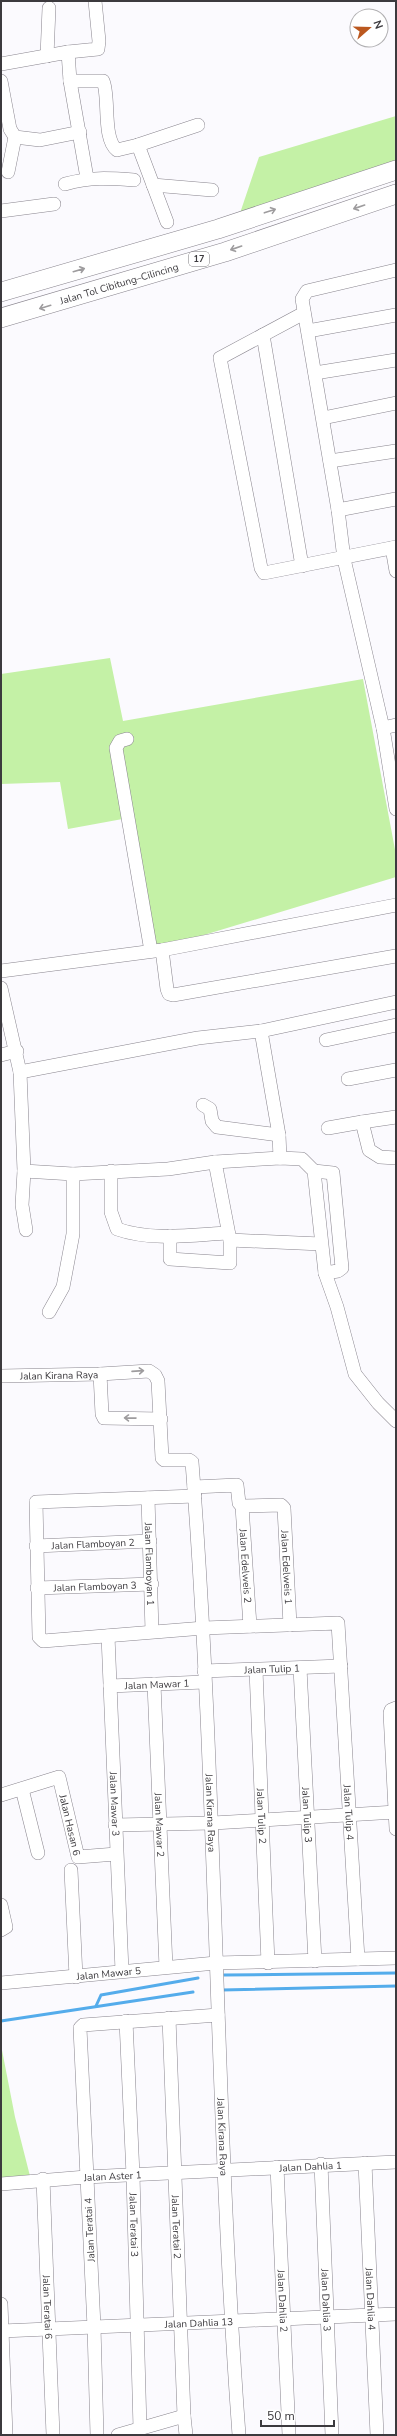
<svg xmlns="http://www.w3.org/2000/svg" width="397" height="2436" viewBox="0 0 397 2436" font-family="'Nunito Sans',sans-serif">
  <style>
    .green { fill: #c4f1a6 }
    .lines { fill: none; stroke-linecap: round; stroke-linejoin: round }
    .stream { stroke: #54aceb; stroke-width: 3 }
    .minor-casing { stroke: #89858e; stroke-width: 14 }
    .highway-casing { stroke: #89858e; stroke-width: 20 }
    .minor { stroke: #fff; stroke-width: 13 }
    .highway { stroke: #fff; stroke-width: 19 }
    .oneway { stroke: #9e9c9e }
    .labels { text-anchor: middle; stroke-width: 4; stroke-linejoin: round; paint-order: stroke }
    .shield { fill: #fff; stroke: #767578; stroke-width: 1 }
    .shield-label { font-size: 9px; font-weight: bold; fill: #3c3a3e }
    .street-label { font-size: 10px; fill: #3c3a3e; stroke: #fff }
  </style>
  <rect width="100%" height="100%" fill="#fbfafe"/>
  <g class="green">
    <polygon points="396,116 396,170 237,222 259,157"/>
    <polygon points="110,658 123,721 363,679 396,855 396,877 151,951 128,818 68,829 60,782 1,784 1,674"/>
    <polygon points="1,2045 15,2117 31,2180 1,2184"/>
  </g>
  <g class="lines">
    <g class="stream">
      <polyline points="224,1975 396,1973"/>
      <polyline points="222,1990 396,1986"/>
      <polyline points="96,2006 101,1995 198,1978"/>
      <polyline points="1,2021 193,1992"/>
    </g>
    <defs>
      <g id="minor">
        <polyline points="68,52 98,49 99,41 95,1"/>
        <polyline points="47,56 49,8"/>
        <path d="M1,64L68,52L70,81H103C110,96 102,139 117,150L138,145L167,222"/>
        <polyline points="1,81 10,129 15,137 40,140 80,132"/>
        <polyline points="70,81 87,178"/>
        <polyline points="138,145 198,125"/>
        <polyline points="8,172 15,137"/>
        <path d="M65,184C91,177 107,178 134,180"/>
        <polyline points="153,185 212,190"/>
        <polyline points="1,211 54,204"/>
        <polyline points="396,270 307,291 302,299 338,510 344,559 383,728 396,809"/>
        <polyline points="304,313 220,358 261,568 264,573 396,547"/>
        <polyline points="308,331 396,315"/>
        <polyline points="263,335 302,566"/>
        <polyline points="315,373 396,360"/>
        <polyline points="323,418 396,403"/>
        <polyline points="330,461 396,451"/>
        <polyline points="338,510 396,499"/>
        <polyline points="392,548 396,571"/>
        <polyline points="383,728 396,725"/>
        <polyline points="127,739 120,741 116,748 151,951"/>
        <polyline points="162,950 167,989 169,994 173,995 396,956"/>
        <polyline points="1,971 162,950 396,905"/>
        <polyline points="1,988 20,1072 24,1171 73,1174 168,1169 215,1162 280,1158 302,1159 314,1171 325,1273 337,1307 355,1374 378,1403 396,1421"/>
        <polyline points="261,1031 279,1135 280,1158"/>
        <polyline points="326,1040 396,1025"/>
        <polyline points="1,1055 17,1051"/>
        <polyline points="20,1072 198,1038 261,1031 396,1002"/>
        <polyline points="348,1079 396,1070"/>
        <polyline points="203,1105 210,1109 212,1121 217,1127 279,1135"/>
        <polyline points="396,1117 362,1122 369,1150 380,1157 396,1158"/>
        <polyline points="328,1128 362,1122"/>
        <polyline points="24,1171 22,1205 26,1230"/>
        <path d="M111,1171V1212L117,1229C151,1241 192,1235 227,1233"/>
        <polyline points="314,1171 333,1173 342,1268 338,1271 325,1273"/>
        <polyline points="170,1236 170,1259 230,1263 230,1240 215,1162"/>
        <polyline points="230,1240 321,1244"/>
        <polyline points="49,1312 63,1287 73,1234 73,1174"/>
        <polyline points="100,1374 102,1414 104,1418 161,1419"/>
        <path id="s1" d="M1,1376L100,1374L149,1371L155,1375L158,1381L162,1458L164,1460H189L192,1462C217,1785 215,2111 239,2435"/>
        <path id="s2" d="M194,1487L237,1485L239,1503L242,1506L281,1505L284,1508L290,1625"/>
        <path id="s3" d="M195,1496L36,1502L39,1637L43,1641L204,1628L338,1623L358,1959"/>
        <path id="s4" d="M148,1498L152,1631"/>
        <path id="s5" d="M242,1506L250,1626"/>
        <path id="s6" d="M36,1546L150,1541"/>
        <path id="s7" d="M37,1588L152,1584"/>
        <path id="s8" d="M108,1636L122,1971"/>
        <path id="s9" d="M300,1668L315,1961"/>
        <path id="s10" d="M256,1670L268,1963"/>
        <path id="s11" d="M204,1671L341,1666"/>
        <path id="s12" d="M154,1684L166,1967"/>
        <path id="s13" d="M110,1686L204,1682"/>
        <polyline points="396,1708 391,1710 390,1713 396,1829"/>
        <polyline points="22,1789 38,1853"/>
        <path id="s14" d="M1,1795L59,1777L78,1857L116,1854"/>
        <polyline points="115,1825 213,1823 396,1812"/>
        <polyline points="71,1870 76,1977"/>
        <polyline points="1,1905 6,1927 1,1930"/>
        <path id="s15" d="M1,1983L216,1963L396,1958"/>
        <path id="s16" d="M169,2018L184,2416L186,2435"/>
        <path id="s17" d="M126,2021L133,2175L140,2428"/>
        <path id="s18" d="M365,2163L377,2435"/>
        <path id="s19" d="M321,2164L332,2435"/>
        <path id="s20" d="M277,2167L289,2435"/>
        <path id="s21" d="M43,2179L53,2435"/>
        <path id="s22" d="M1,2184L86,2177L396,2162"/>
        <polyline points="1,2304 6,2435"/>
        <path id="s23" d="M2,2331L396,2314"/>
        <polyline points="97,2435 94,2327 80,2028 83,2025 218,2015"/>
        <polyline points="118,2435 184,2416"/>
      </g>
      <g id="highway">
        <polyline points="1,292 218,229 396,170"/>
        <path id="s24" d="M1,318L225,252L396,194"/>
      </g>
    </defs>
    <use href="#minor" class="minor-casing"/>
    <use href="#highway" class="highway-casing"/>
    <use href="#minor" class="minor"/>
    <use href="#highway" class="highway"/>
  </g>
  <defs><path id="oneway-shaft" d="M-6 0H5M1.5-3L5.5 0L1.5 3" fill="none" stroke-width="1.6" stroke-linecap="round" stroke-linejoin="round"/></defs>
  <g class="oneway">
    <use href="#oneway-shaft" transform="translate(359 207) rotate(161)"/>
    <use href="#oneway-shaft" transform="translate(270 211) rotate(-18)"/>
    <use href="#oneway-shaft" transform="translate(236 248) rotate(161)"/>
    <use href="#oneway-shaft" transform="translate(79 270) rotate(-16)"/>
    <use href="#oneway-shaft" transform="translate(45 307) rotate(163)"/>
    <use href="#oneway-shaft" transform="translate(138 1371) rotate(-4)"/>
    <use href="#oneway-shaft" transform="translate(130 1418) rotate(-179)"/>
  </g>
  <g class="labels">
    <rect class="shield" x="189" y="252" width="20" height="14" rx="3"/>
    <g class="shield-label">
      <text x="199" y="262">17</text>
    </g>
    <g class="street-label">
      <text dy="4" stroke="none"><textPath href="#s24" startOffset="123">Jalan Tol Cibitung–Cilincing</textPath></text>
      <text dy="4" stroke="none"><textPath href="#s1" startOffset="58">Jalan Kirana Raya</textPath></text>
      <text dy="4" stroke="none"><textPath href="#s6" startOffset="57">Jalan Flamboyan 2</textPath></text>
      <text dy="4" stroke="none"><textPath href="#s4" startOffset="66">Jalan Flamboyan 1</textPath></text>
      <text dy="4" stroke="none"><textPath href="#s5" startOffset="60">Jalan Edelweis 2</textPath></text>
      <text dy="4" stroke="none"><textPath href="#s2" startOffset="168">Jalan Edelweis 1</textPath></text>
      <text dy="4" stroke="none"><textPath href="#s7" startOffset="58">Jalan Flamboyan 3</textPath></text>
      <text dy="4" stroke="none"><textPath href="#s11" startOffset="68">Jalan Tulip 1</textPath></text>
      <text dy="4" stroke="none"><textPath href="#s13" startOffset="47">Jalan Mawar 1</textPath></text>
      <text dy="4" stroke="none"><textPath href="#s8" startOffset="168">Jalan Mawar 3</textPath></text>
      <text dy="4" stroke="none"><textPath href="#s3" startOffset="785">Jalan Tulip 4</textPath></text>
      <text dy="4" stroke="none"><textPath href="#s1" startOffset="622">Jalan Kirana Raya</textPath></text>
      <text dy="4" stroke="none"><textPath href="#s9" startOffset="147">Jalan Tulip 3</textPath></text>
      <text dy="4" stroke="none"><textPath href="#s10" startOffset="146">Jalan Tulip 2</textPath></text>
      <text dy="4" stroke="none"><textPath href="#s14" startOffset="110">Jalan Hasan 6</textPath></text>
      <text dy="4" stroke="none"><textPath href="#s12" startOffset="141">Jalan Mawar 2</textPath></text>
      <text dy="4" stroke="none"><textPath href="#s15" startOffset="108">Jalan Mawar 5</textPath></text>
      <text dy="4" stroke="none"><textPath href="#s1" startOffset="946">Jalan Kirana Raya</textPath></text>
      <text dy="4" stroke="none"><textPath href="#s22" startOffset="310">Jalan Dahlia 1</textPath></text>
      <text dy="4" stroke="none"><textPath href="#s22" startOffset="112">Jalan Aster 1</textPath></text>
      <text dy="4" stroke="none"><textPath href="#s17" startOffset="204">Jalan Teratai 3</textPath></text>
      <text dy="4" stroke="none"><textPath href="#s16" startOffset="209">Jalan Teratai 2</textPath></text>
      <text transform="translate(89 2230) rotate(-93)" y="4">Jalan Teratai 4</text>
      <text dy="4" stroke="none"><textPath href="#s18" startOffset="136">Jalan Dahlia 4</textPath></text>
      <text dy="4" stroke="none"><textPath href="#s19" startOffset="136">Jalan Dahlia 3</textPath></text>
      <text dy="4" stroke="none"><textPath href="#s20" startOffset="134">Jalan Dahlia 2</textPath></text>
      <text dy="4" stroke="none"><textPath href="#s21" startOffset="128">Jalan Teratai 6</textPath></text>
      <text dy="4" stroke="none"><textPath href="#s23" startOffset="197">Jalan Dahlia 13</textPath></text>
    </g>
  </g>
  <rect width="397" height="2436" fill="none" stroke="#3c3a3e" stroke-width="4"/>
  <g transform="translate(369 28) rotate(70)"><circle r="19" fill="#ffffff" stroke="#b1b0b2"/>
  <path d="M0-3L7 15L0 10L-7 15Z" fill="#bb581f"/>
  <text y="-6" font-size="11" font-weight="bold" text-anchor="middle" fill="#3c3a3e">N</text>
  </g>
  <path d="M261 2420v6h73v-6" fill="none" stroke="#3c3a3e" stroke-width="2"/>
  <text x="267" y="2420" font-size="12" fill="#3c3a3e" stroke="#ffffff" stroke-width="3" paint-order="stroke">50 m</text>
</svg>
